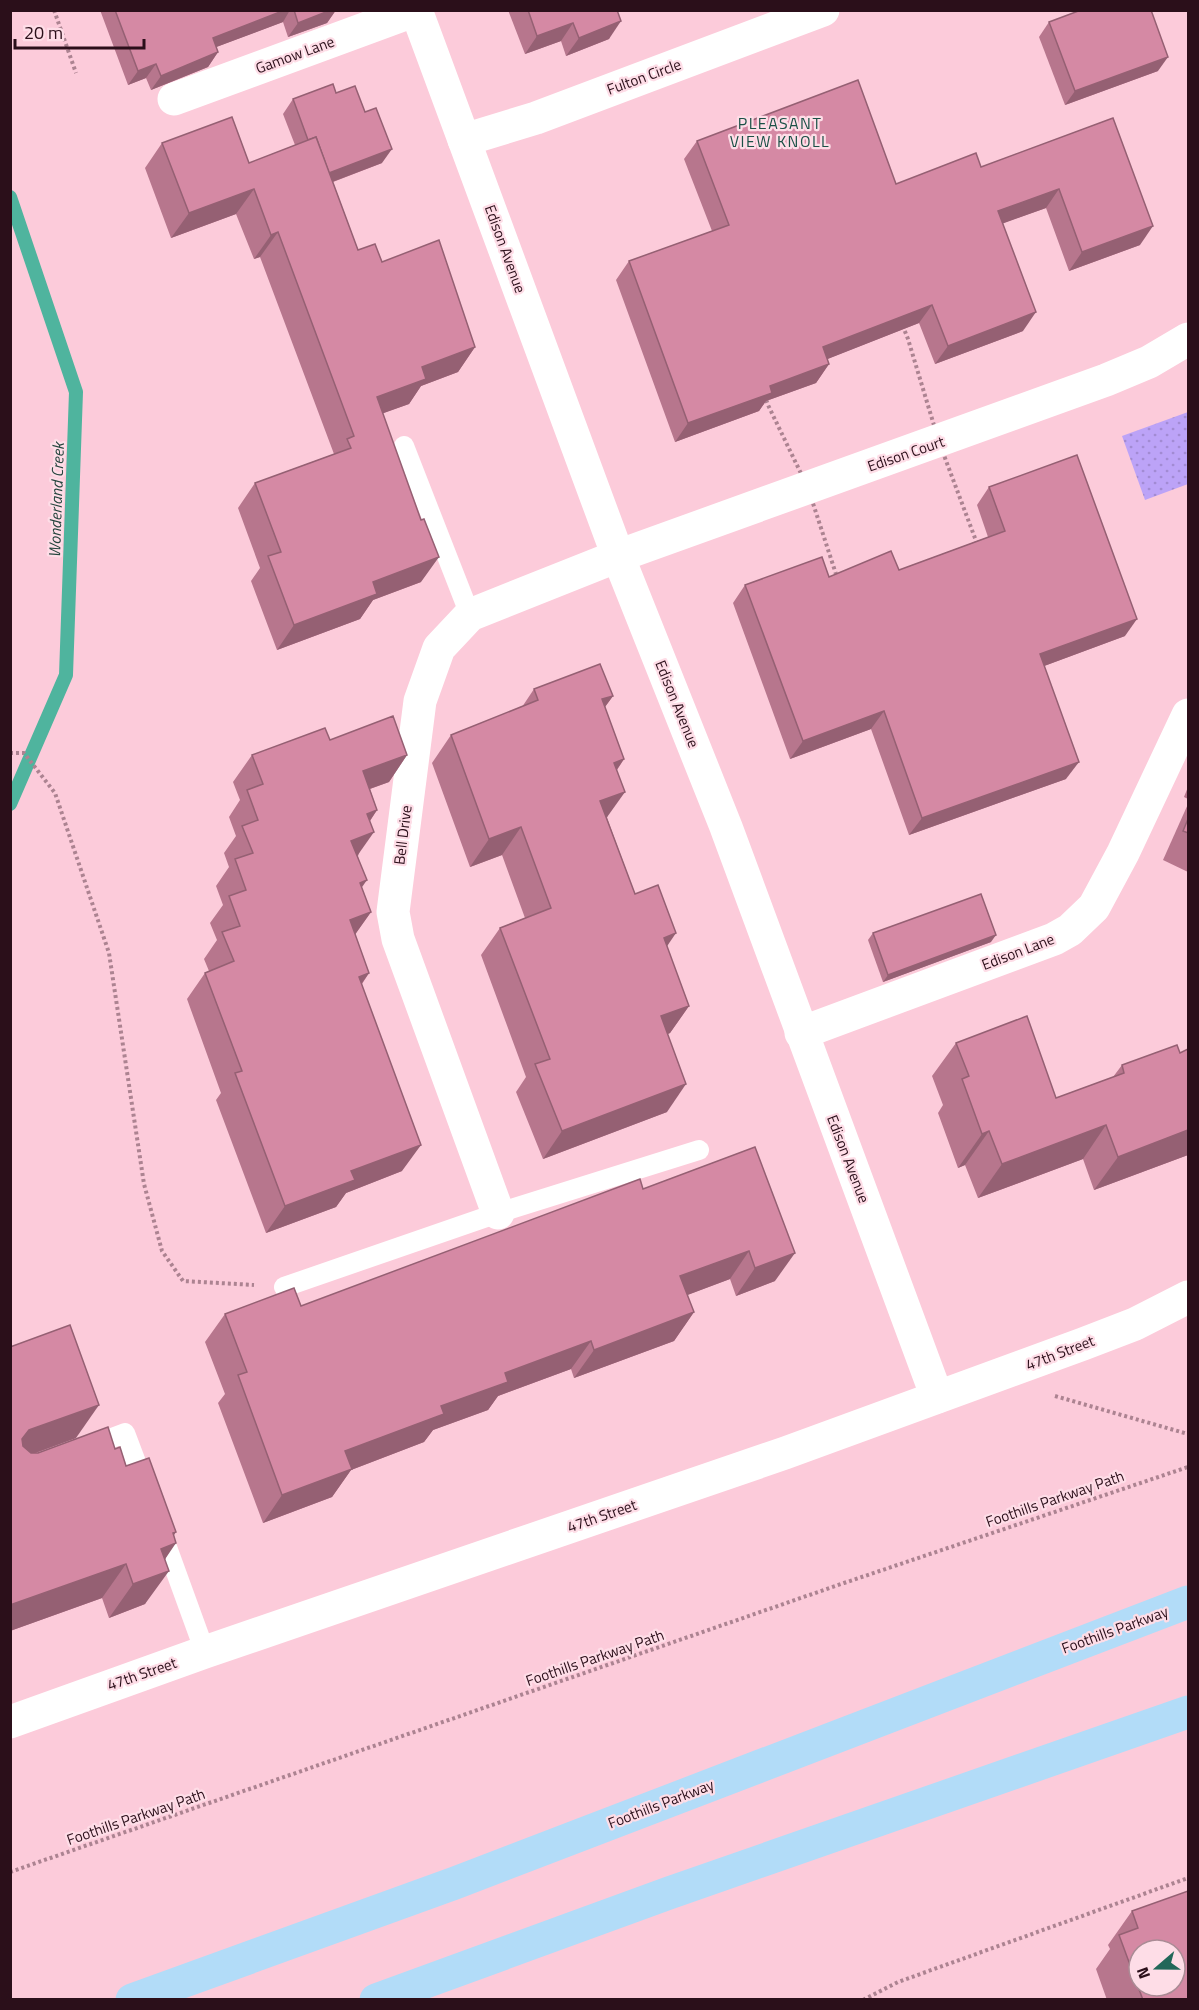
<svg xmlns="http://www.w3.org/2000/svg" width="1199" height="2010" viewBox="0 0 1199 2010" font-family="'Titillium Web',sans-serif">
  <style>
    .grass { fill: url(#grass-dots) }
    .lines { fill: none; stroke-linecap: round; stroke-linejoin: round }
    .stream { stroke: #4fb49e; stroke-width: 14 }
    .path { stroke: #ac8391; stroke-width: 4; stroke-dasharray: 3 3; stroke-linecap: butt }
    .lane { stroke: #fff; stroke-width: 20 }
    .street { stroke: #fff; stroke-width: 33 }
    .secondary { stroke: #fff; stroke-width: 33 }
    .highway { stroke: #b2dcf8; stroke-width: 33 }
    .wall { fill: #b7768d }
    .shaded-wall { fill: #956073 }
    .building { fill: #d589a4; stroke: #956073; stroke-width: 1.5; fill-rule: evenodd }
    .labels { text-anchor: middle; stroke-width: 4.5; stroke-linejoin: round; paint-order: stroke }
    .street-label { font-size: 15px; fill: #2b0f1a; stroke: #fedde7 }
    .neighbourhood-label { font-size: 16px; letter-spacing: 1.5px; fill: #1a5146; stroke: #fedde7 }
    .water-label { font-size: 16px; font-style: italic; fill: #26453e; stroke: #fedde7 }
  </style>
  <defs>
    <pattern id="grass-dots" width="8" height="8" patternUnits="userSpaceOnUse" patternTransform="scale(1.5)"><rect width="8" height="8" fill="#bca3f7"/><path d="M2 2h.1M6 6h.1" fill="none" stroke="#a28bd3" stroke-width="1.8" stroke-linecap="round"/></pattern>
  </defs>
  <rect width="100%" height="100%" fill="#fccbda"/>
  <polygon class="grass" points="1188,412 1188,484 1145,500 1122,436"/>
  <g class="lines">
    <polyline class="stream" points="10,197 76,392 66,675 10,804"/>
    <g class="path">
      <polyline points="54,10 76,73"/>
      <polygon points="858,214 908,339 939,442 1027,677 886,728 808,488 768,405 718,268"/>
      <polyline points="10,753 24,753 55,793 109,953 144,1184 162,1251 183,1281 254,1285"/>
      <polyline points="1055,1396 1188,1434"/>
      <polyline points="10,1872 844,1583 1188,1467"/>
      <polyline points="863,2000 898,1982 1188,1878"/>
    </g>
    <g class="lane">
      <polyline points="404,446 470,615"/>
      <polyline points="284,1287 498,1213 699,1150"/>
      <polyline points="88,1447 125,1433 145,1486"/>
      <polyline points="160,1528 205,1652"/>
    </g>
    <g class="street">
      <polyline points="416,10 618,556 726,827 937,1397"/>
      <polyline points="174,99 416,10"/>
      <polyline points="464,140 536,118 823,10"/>
      <polyline points="801,1033 1054,939 1070,930 1094,907 1123,853 1188,715"/>
      <polyline points="498,1213 398,939 393,912 420,701 439,648 470,615 618,556 1106,380 1149,362 1188,339"/>
    </g>
    <polyline class="secondary" points="10,1722 205,1652 785,1453 1083,1344 1135,1324 1188,1297"/>
    <g class="highway">
      <polyline points="132,2000 455,1883 1188,1602"/>
      <polyline points="376,2000 669,1893 1188,1712"/>
    </g>
  </g>
  <g class="wall">
    <polygon points="100,10 336,10 327,23 288,37 283,22 216,47 218,52 208,67 151,90 146,78 128,85"/>
    <polygon points="508,10 617,10 609,39 566,56 561,41 525,54"/>
    <polygon points="1049,22 1158,71 1065,105 1039,37"/>
    <polygon points="336,93 382,163 333,182 358,250 382,262 475,347 458,372 421,386 409,404 383,413 421,582 373,600 360,619 277,650 251,581 260,568 238,508 255,483 334,454 260,257 254,259 236,214 171,238 145,168 162,143 249,163 295,145 283,114 293,99"/>
    <polygon points="1113,118 1140,245 1069,271 1046,208 1003,223 1023,331 935,364 919,323 827,359 829,364 816,383 766,401 759,411 675,442 616,280 629,261 712,231 684,159 697,141 896,184 981,167"/>
    <polygon points="989,487 1125,636 1044,666 1066,779 909,835 871,729 790,759 733,603 745,585 899,570 988,537 977,505"/>
    <polygon points="534,689 613,696 605,707 624,759 617,770 607,818 635,894 667,947 689,1006 670,1033 668,1034 667,1112 543,1159 516,1092 526,1077 481,955 500,928 525,918 502,855 470,867 432,763 451,735 522,707"/>
    <polygon points="330,740 407,755 389,782 370,789 377,810 370,821 358,856 362,888 371,912 355,934 369,973 362,984 402,1171 346,1193 336,1207 266,1233 216,1100 221,1093 187,999 205,973 209,971 204,959 217,940 210,923 223,905 216,886 229,867 224,853 236,836 229,817 240,800 233,782 252,755"/>
    <polygon points="1188,787 1188,799 1184,797"/>
    <polygon points="1188,804 1188,872 1163,860"/>
    <polygon points="873,933 991,942 883,982 868,940"/>
    <polygon points="956,1043 1056,1098 1113,1077 1122,1065 1180,1053 1188,1049 1188,1155 1094,1190 1083,1159 978,1198 965,1165 958,1168 938,1113 943,1105 932,1076"/>
    <polygon points="755,1147 775,1281 736,1296 730,1279 687,1295 694,1312 674,1341 574,1378 571,1369 498,1396 488,1410 433,1430 424,1442 351,1470 332,1497 263,1523 218,1403 225,1394 205,1342 225,1314 301,1306 643,1189"/>
    <polygon points="10,1347 76,1438 36,1453 115,1449 174,1536 165,1560 145,1604 109,1618 102,1598 10,1631"/>
    <polygon points="1132,1911 1188,2000 1107,2000 1096,1969 1110,1949 1108,1945"/>
  </g>
  <g class="shaded-wall">
    <polygon points="285,10 290,10 283,22 203,52 213,38"/>
    <polygon points="331,10 336,10 327,23 288,37 298,23"/>
    <polygon points="621,21 609,39 566,56 579,38"/>
    <polygon points="573,23 561,41 525,54 537,36"/>
    <polygon points="218,52 208,67 151,90 161,76"/>
    <polygon points="1168,57 1158,71 1065,105 1075,91"/>
    <polygon points="156,64 146,78 128,85 138,71"/>
    <polygon points="392,149 382,163 311,190 321,176"/>
    <polygon points="254,189 236,214 171,238 189,213"/>
    <polygon points="1059,189 1046,208 985,230 998,211"/>
    <polygon points="1153,226 1140,245 1069,271 1082,252"/>
    <polygon points="278,232 260,257 254,259 271,235"/>
    <polygon points="932,305 919,323 810,366 823,347"/>
    <polygon points="1036,312 1023,331 935,364 948,346"/>
    <polygon points="475,347 458,372 421,386 409,404 359,422 377,397 422,367"/>
    <polygon points="829,364 816,383 766,401 759,411 675,442 688,423 770,386"/>
    <polygon points="439,557 421,582 373,600 360,619 277,650 294,625 373,582"/>
    <polygon points="1137,619 1125,636 1028,672 1040,654"/>
    <polygon points="613,696 593,723 602,699"/>
    <polygon points="884,711 871,729 790,759 803,741"/>
    <polygon points="407,755 389,782 344,798 363,771"/>
    <polygon points="624,759 605,787 614,763"/>
    <polygon points="1079,762 1066,779 909,835 922,818"/>
    <polygon points="625,792 605,820 600,801"/>
    <polygon points="377,810 359,837 367,814"/>
    <polygon points="521,827 502,855 470,867 489,839"/>
    <polygon points="374,832 355,859 351,841"/>
    <polygon points="367,880 348,907 360,883"/>
    <polygon points="371,912 352,939 350,920"/>
    <polygon points="676,933 657,961 664,938"/>
    <polygon points="996,935 991,942 883,982 888,975"/>
    <polygon points="369,973 350,1000 359,977"/>
    <polygon points="689,1006 670,1033 642,1044 661,1016"/>
    <polygon points="686,1084 667,1112 543,1159 562,1131"/>
    <polygon points="1106,1125 1083,1159 978,1198 1002,1164"/>
    <polygon points="1188,1130 1188,1155 1094,1190 1118,1157"/>
    <polygon points="989,1131 965,1165 958,1168 982,1134"/>
    <polygon points="421,1145 402,1171 346,1193 336,1207 266,1233 285,1206 351,1171"/>
    <polygon points="749,1251 730,1279 661,1305 680,1276"/>
    <polygon points="795,1253 775,1281 736,1296 755,1268"/>
    <polygon points="694,1312 674,1341 574,1378 594,1350"/>
    <polygon points="591,1341 571,1369 498,1396 488,1410 433,1430 424,1442 351,1470 332,1497 263,1523 282,1495 345,1451 441,1406 505,1373"/>
    <polygon points="99,1405 76,1438 10,1462 22,1439 29,1430"/>
    <polygon points="176,1532 166,1547 176,1543 153,1577 169,1571 145,1604 109,1618 133,1584 173,1533"/>
    <polygon points="126,1564 102,1598 10,1631 10,1605"/>
  </g>
  <g class="building">
    <polygon points="115,10 285,10 213,38 218,52 161,76 156,64 138,71"/>
    <polygon points="294,10 331,10 298,23"/>
    <polygon points="528,10 617,10 621,21 579,38 573,23 537,36"/>
    <polygon points="1081,10 1151,10 1168,57 1075,91 1049,22"/>
    <polygon points="858,80 896,184 976,153 981,167 1113,118 1153,226 1082,252 1059,189 998,211 1036,312 948,346 932,305 823,347 829,364 770,386 772,393 688,423 629,261 729,225 697,141"/>
    <polygon points="333,84 336,93 355,86 365,112 376,108 392,149 329,173 316,137 308,140 293,99"/>
    <polygon points="232,117 249,163 316,137 358,250 375,244 382,262 439,240 475,347 422,367 426,379 377,397 421,520 424,519 439,557 373,582 377,594 294,625 268,556 281,552 255,483 351,448 347,439 354,436 278,232 271,235 254,189 189,213 162,143"/>
    <polygon points="1077,455 1137,619 1040,654 1079,762 922,818 884,711 803,741 745,585 822,557 829,577 891,551 899,570 1005,531 989,487"/>
    <polygon points="600,664 613,696 602,699 624,759 614,763 625,792 600,801 635,894 658,885 676,933 664,938 689,1006 661,1016 686,1084 562,1131 535,1064 550,1059 500,928 551,908 521,827 489,839 451,735 538,700 534,689"/>
    <polygon points="393,716 407,755 363,771 377,810 367,814 374,832 351,841 367,880 360,883 371,912 350,920 369,973 359,977 421,1145 351,1171 355,1180 285,1206 235,1073 242,1071 205,973 234,961 222,932 240,926 229,896 246,890 235,859 253,853 242,826 258,820 247,790 263,784 252,755 325,728 330,740"/>
    <polygon points="1188,819 1188,833 1183,831"/>
    <polygon points="981,894 996,935 888,975 873,933"/>
    <polygon points="1027,1016 1056,1098 1124,1073 1122,1065 1177,1045 1180,1053 1188,1049 1188,1130 1118,1157 1106,1125 1002,1164 989,1131 982,1134 962,1079 969,1076 956,1043"/>
    <polygon points="755,1147 795,1253 755,1268 749,1251 680,1276 694,1312 594,1350 591,1341 505,1373 508,1382 441,1406 444,1414 345,1451 352,1469 282,1495 238,1375 247,1372 225,1314 294,1288 301,1306 640,1179 643,1189"/>
    <polygon points="70,1325 99,1405 29,1430 22,1439 23,1446 31,1453 38,1453 108,1427 115,1449 120,1447 126,1466 149,1458 176,1532 173,1533 176,1543 161,1549 169,1571 133,1584 126,1564 10,1605 10,1347"/>
    <path d="M1188,1891V2000H1143L1119,1935L1138,1928L1132,1911ZM1139,1950H1175V1986H1139Z"/>
  </g>
  <g class="labels">
    <g class="street-label">
      <text transform="translate(295 55) rotate(-20)" y="5">Gamow Lane</text>
      <text transform="translate(644 77) rotate(-20)" y="5">Fulton Circle</text>
      <text transform="translate(505 249) rotate(70)" y="5">Edison Avenue</text>
      <text transform="translate(906 454) rotate(-19)" y="5">Edison Court</text>
      <text transform="translate(677 704) rotate(68)" y="5">Edison Avenue</text>
      <text transform="translate(403 835) rotate(-83)" y="5">Bell Drive</text>
      <text transform="translate(1018 952) rotate(-21)" y="5">Edison Lane</text>
      <text transform="translate(848 1159) rotate(69)" y="5">Edison Avenue</text>
      <text transform="translate(1060 1353) rotate(-21)" y="5">47th Street</text>
      <text transform="translate(1055 1499) rotate(-19)" y="5">Foothills Parkway Path</text>
      <text transform="translate(602 1516) rotate(-19)" y="5">47th Street</text>
      <text transform="translate(1115 1630) rotate(-20)" y="5">Foothills Parkway</text>
      <text transform="translate(595 1658) rotate(-19)" y="5">Foothills Parkway Path</text>
      <text transform="translate(142 1674) rotate(-19)" y="5">47th Street</text>
      <text transform="translate(661 1804) rotate(-21)" y="5">Foothills Parkway</text>
      <text transform="translate(136 1817) rotate(-19)" y="5">Foothills Parkway Path</text>
    </g>
    <g class="neighbourhood-label">
      <text x="780" y="129">PLEASANT<tspan x="780" dy="18">VIEW KNOLL</tspan></text>
    </g>
    <g class="water-label">
      <text transform="translate(56 500) rotate(-88)" y="6">Wonderland Creek</text>
    </g>
  </g>
  <rect width="1199" height="2010" fill="none" stroke="#2b0f1a" stroke-width="24"/>
  <g transform="translate(1157 1968) rotate(250)"><circle r="28" fill="#fedde7" stroke="#aa8b95" stroke-width="1.5"/>
  <path d="M0-4.5L10 22L0 15L-10 22Z" fill="#226759"/>
  <text y="-9" font-size="16" font-weight="bold" text-anchor="middle" fill="#2b0f1a">N</text>
  </g>
  <path d="M15 39v9h129v-9" fill="none" stroke="#2b0f1a" stroke-width="3"/>
  <text x="24" y="39" font-size="18" fill="#2b0f1a" stroke="#fedde7" stroke-width="4.5" paint-order="stroke">20 m</text>
</svg>
